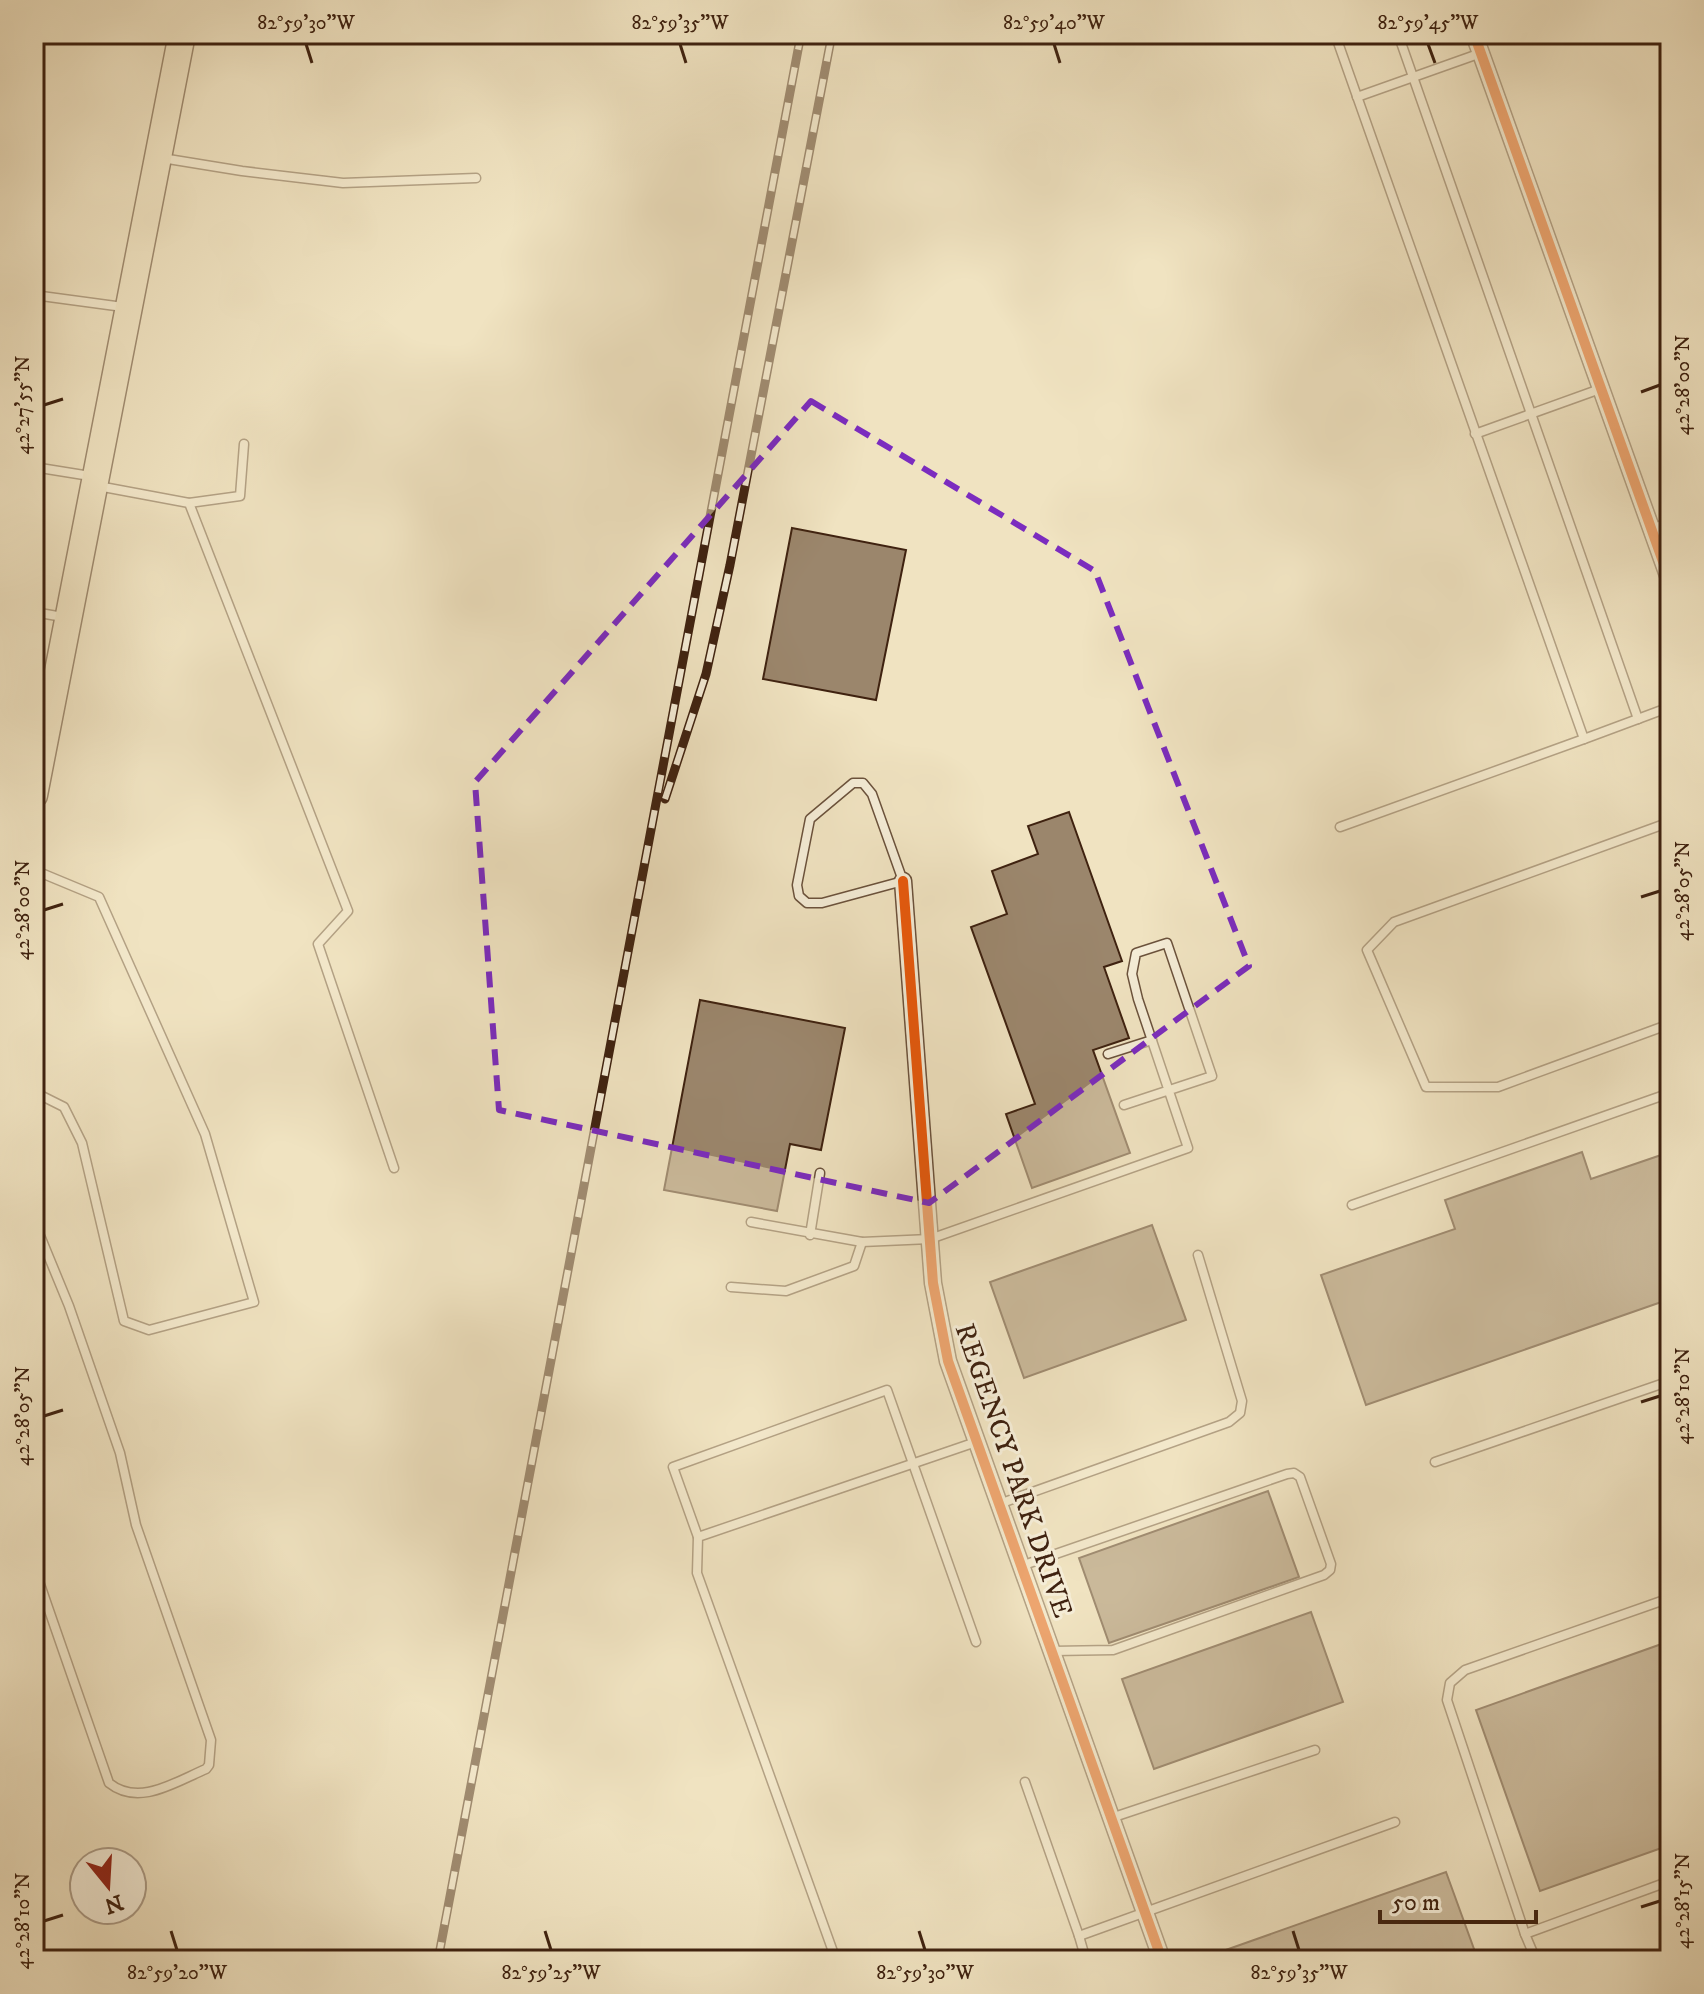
<svg xmlns="http://www.w3.org/2000/svg" width="1704" height="1994" viewBox="0 0 1704 1994" font-family="'IM FELL DW Pica',serif">
  <style>
    .building { fill: #9b866c; stroke: #3f2210; stroke-width: 2 }
    .lines { fill: none; stroke-linecap: round; stroke-linejoin: round }
    .service-casing { stroke: #6b523c; stroke-width: 11 }
    .minor-casing { stroke: #6b523c; stroke-width: 19 }
    .primary-casing { stroke: #3f2210; stroke-width: 29 }
    .service { stroke: #f5edd7; stroke-width: 8 }
    .minor { stroke: #f5edd7; stroke-width: 16 }
    .primary { stroke: #f0e3c1; stroke-width: 26 }
    .rail-casing { stroke: #3f2210; stroke-width: 9 }
    .rail { stroke: #f5edd7; stroke-width: 6; stroke-dasharray: 18; stroke-linecap: butt }
    .cycleway-casing { stroke: #f5edd7; stroke-width: 15 }
    .cycleway { stroke: #e8590c; stroke-width: 10 }
    .marked { fill: none; stroke: #7b2cbf; stroke-width: 6; stroke-dasharray: 16 10; stroke-linejoin: round }
    .ticks { fill: none; stroke: #3f2210; stroke-width: 3 }
    .labels { text-anchor: middle; stroke-width: 6; stroke-linejoin: round; paint-order: stroke }
    .street-label { font-size: 28px; fill: #3f2210; stroke: #f5edd7 }
    .neatline { fill: none; stroke: #3f2210; stroke-width: 3 }
    .ticks-label { font-size: 20px; text-anchor: middle; fill: #3f2210 }
  </style>
  <rect width="100%" height="100%" fill="#f0e3c1"/>
  <filter id="stains"><feTurbulence type="fractalNoise" baseFrequency=".0025" numOctaves="4"/><feColorMatrix values="0 0 0 0 .2 0 0 0 0 .09 0 0 0 0 .02 0 0 0 .5 -.17"/></filter>
  <radialGradient id="worn" r=".72"><stop offset=".6" stop-color="#630" stop-opacity="0"/><stop offset="1" stop-color="#630" stop-opacity=".3"/></radialGradient>
  <g class="building">
    <polygon points="792,528 906,550 876,700 763,679"/>
    <polygon points="1069,812 1122,961 1104,967 1129,1038 1093,1050 1130,1153 1032,1188 1006,1114 1035,1104 971,927 1007,914 992,871 1038,854 1028,826"/>
    <polygon points="700,1000 845,1028 821,1150 790,1144 777,1211 664,1190"/>
    <polygon points="1582,1152 1591,1179 1670,1152 1670,1299 1366,1405 1321,1275 1455,1229 1445,1200"/>
    <polygon points="1152,1225 1186,1320 1024,1378 990,1282"/>
    <polygon points="1268,1491 1299,1577 1109,1643 1079,1558"/>
    <polygon points="1311,1612 1343,1702 1154,1769 1122,1679"/>
    <polygon points="1670,1641 1670,1845 1540,1891 1476,1710"/>
    <polygon points="1446,1872 1478,1960 1203,1960 1203,1958"/>
  </g>
  <g class="lines">
    <defs>
      <g id="service">
        <polyline points="1335,34 1584,739 1670,707"/>
        <polyline points="1398,34 1638,719"/>
        <polyline points="1357,97 1481,53"/>
        <polyline points="162,158 242,171 343,183 476,178"/>
        <polyline points="34,295 123,307"/>
        <polyline points="1475,434 1600,389"/>
        <polyline points="34,467 90,476"/>
        <polyline points="98,486 189,503 348,911 318,944 394,1168"/>
        <polyline points="189,503 240,496 244,444"/>
        <polyline points="1652,529 1670,522"/>
        <polyline points="34,612 63,617"/>
        <polygon points="853,783 863,783 872,794 903,881 822,903 807,903 799,896 797,885 810,819"/>
        <polyline points="1670,822 1394,922 1367,950 1426,1087 1498,1087 1670,1024"/>
        <polyline points="1340,827 1584,739"/>
        <polyline points="34,870 99,897 205,1134 254,1302 149,1330 124,1321 82,1143 64,1107 34,1092"/>
        <polyline points="1108,1054 1152,1040"/>
        <polyline points="1352,1205 1670,1093"/>
        <path d="M34,1221L69,1306L120,1453L136,1525L211,1740L209,1765L206,1769C175,1782 139,1807 109,1783L34,1567"/>
        <polyline points="751,1222 862,1242 930,1239 1188,1148 1138,999 1132,974 1136,953 1167,943 1212,1076 1124,1105"/>
        <polyline points="810,1235 820,1173"/>
        <polyline points="731,1287 786,1291 854,1266 862,1242"/>
        <polyline points="1435,1462 1670,1381"/>
        <polyline points="999,1504 1229,1422 1240,1413 1242,1401 1198,1255"/>
        <polyline points="698,1537 673,1467 887,1390 976,1642"/>
        <polyline points="1021,1566 1287,1474 1294,1473 1300,1477 1331,1564 1330,1570 1324,1575 1113,1650 1053,1651"/>
        <polyline points="1025,1782 1079,1936"/>
        <polyline points="1111,1818 1315,1750"/>
        <polyline points="1525,1934 1447,1700 1450,1683 1465,1670 1670,1598"/>
        <polyline points="836,1960 697,1573 698,1537 976,1442"/>
        <polyline points="1086,1960 1079,1936 1395,1822"/>
        <polyline points="1536,1960 1525,1934 1670,1881"/>
      </g>
      <g id="minor">
        <polyline points="1474,34 1670,581"/>
        <polyline points="903,881 933,1283 948,1361 1162,1960"/>
      </g>
      <polyline id="primary" points="34,795 182,34"/>
    </defs>
    <use href="#service" class="service-casing"/>
    <use href="#minor" class="minor-casing"/>
    <use href="#primary" class="primary-casing"/>
    <use href="#service" class="service"/>
    <use href="#minor" class="minor"/>
    <use href="#primary" class="primary"/>
    <defs>
      <g id="rail">
        <polyline points="665,799 706,674 730,565 832,34"/>
        <polyline points="438,1960 801,34"/>
      </g>
    </defs>
    <use href="#rail" class="rail-casing"/>
    <use href="#rail" class="rail"/>
    <defs>
      <g id="cycleway">
        <polyline points="1474,34 1670,581"/>
        <polyline points="903,881 933,1283 948,1361 1162,1960"/>
      </g>
    </defs>
    <use href="#cycleway" class="cycleway-casing"/>
    <use href="#cycleway" class="cycleway"/>
  </g>
  <path d="M0 0H1704V1994H0ZM811,401L1095,571L1249,966L929,1203L499,1110L475,782Z" fill="#f0e3c1" fill-opacity=".55" fill-rule="evenodd"/>
  <path class="marked" d="M811,401L1095,571L1249,966L929,1203L499,1110L475,782Z"/>
  <path class="ticks" d="M306,44L312,63M680,44L686,63M1054,44L1060,63M1428,44L1435,63M1641,392L1660,385M44,405L63,399M1641,897L1660,891M44,910L63,904M1641,1402L1660,1396M44,1416L63,1410M1641,1907L1660,1901M44,1921L63,1915M171,1931L177,1950M545,1931L551,1950M919,1931L925,1950M1293,1931L1299,1950"/>
  <g class="labels">
    <g class="street-label">
      <text transform="translate(1015 1470) rotate(71)" y="10">REGENCY PARK DRIVE</text>
    </g>
  </g>
  <rect width="1704" height="1994" fill="none" stroke="#f0e3c1" stroke-width="88"/>
  <g transform="translate(108 1886) rotate(162)"><circle r="38" fill="#f5edd7" stroke="#ac9c87" stroke-width="2"/>
  <path d="M0-6L14 30L0 20L-14 30Z" fill="#8f2418"/>
  <text y="-12" font-size="22" font-weight="bold" text-anchor="middle" fill="#3f2210">N</text>
  </g>
  <path d="M1380 1910v12h156v-12" fill="none" stroke="#3f2210" stroke-width="4"/>
  <text x="1392" y="1910" font-size="24" fill="#3f2210" stroke="#f5edd7" stroke-width="6" paint-order="stroke">50 m</text>
  <rect x="44" y="44" width="1616" height="1906" class="neatline"/>
  <g class="ticks-label">
    <text x="306" y="29">82°59'30"W</text>
    <text x="680" y="29">82°59'35"W</text>
    <text x="1054" y="29">82°59'40"W</text>
    <text x="1428" y="29">82°59'45"W</text>
    <text transform="translate(1682 385) rotate(-90)" y="7">42°28'00"N</text>
    <text transform="translate(22 405) rotate(-90)" y="7">42°27'55"N</text>
    <text transform="translate(1682 891) rotate(-90)" y="7">42°28'05"N</text>
    <text transform="translate(22 910) rotate(-90)" y="7">42°28'00"N</text>
    <text transform="translate(1682 1396) rotate(-90)" y="7">42°28'10"N</text>
    <text transform="translate(22 1416) rotate(-90)" y="7">42°28'05"N</text>
    <text transform="translate(1682 1901) rotate(-90)" y="7">42°28'15"N</text>
    <text transform="translate(22 1921) rotate(-90)" y="7">42°28'10"N</text>
    <text x="177" y="1979">82°59'20"W</text>
    <text x="551" y="1979">82°59'25"W</text>
    <text x="925" y="1979">82°59'30"W</text>
    <text x="1299" y="1979">82°59'35"W</text>
  </g>
  <rect width="100%" height="100%" filter="url(#stains)"/>
  <rect width="100%" height="100%" fill="url(#worn)"/>
</svg>
